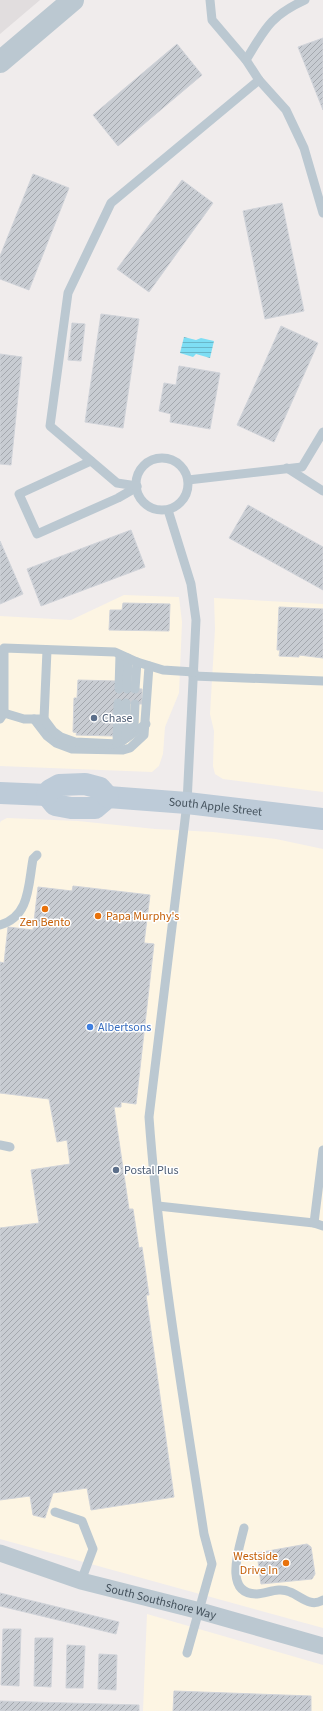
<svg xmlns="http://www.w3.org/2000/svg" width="323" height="1711" viewBox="0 0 323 1711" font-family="'Source Sans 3',sans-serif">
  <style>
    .commercial { fill: #fdf5e3 }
    .education { fill: #e1ddde }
    .water { fill: url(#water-rules) }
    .building { fill: url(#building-hatch); stroke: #d0d3d9 }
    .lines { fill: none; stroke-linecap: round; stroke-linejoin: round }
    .service { stroke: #bbc8d1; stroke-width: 9 }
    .minor { stroke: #bbc8d1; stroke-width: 17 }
    .tertiary { stroke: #bbc8d1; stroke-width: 22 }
    .secondary { stroke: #bdcbd8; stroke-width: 22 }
    .service-dot { fill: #5c6f8a; stroke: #fff; stroke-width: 1.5 }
    .food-dot { fill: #e8710a; stroke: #fff; stroke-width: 1.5 }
    .shop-dot { fill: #3f7fe0; stroke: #fff; stroke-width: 1.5 }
    .labels { text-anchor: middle; stroke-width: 3; stroke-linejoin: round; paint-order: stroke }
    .service-label { font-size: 12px; fill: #4e5e75; stroke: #fff; text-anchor: start }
    .street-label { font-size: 12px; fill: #43515c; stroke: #fff }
    .food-label { font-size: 12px; fill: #c56008; stroke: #fff; text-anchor: start }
    .shop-label { font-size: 12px; fill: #366cbe; stroke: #fff; text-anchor: start }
  </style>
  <defs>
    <pattern id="water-rules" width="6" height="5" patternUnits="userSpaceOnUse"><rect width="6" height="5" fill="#7edef4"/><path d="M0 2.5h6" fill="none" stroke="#69b6c9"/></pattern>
    <pattern id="building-hatch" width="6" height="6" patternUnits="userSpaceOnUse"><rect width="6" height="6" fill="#c8ccd2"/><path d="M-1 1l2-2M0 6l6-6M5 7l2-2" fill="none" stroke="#a4a8ae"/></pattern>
  </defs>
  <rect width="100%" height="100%" fill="#f0ecec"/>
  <g class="commercial">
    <polygon points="124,595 179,597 182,622 179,693 165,727 163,754 159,766 152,772 0,766 0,616 71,620"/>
    <polygon points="214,598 323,604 323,792 223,779 215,774 213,766 214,731 210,714 215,629"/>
    <polygon points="7,818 78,821 155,829 213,832 276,839 323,849 323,1628 0,1539 0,823 1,821"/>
    <polygon points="147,1614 323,1665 323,1711 143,1711"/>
  </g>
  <polygon class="education" points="0,0 40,0 0,34"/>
  <polygon class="water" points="184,337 196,340 201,338 214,341 210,358 196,354 193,357 180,353"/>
  <g class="building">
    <polygon points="323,38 323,110 298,47"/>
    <polygon points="177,44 202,75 118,146 93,115"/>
    <polygon points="33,174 69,188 29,290 0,279 0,256"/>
    <polygon points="182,180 213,203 149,292 117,269"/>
    <polygon points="282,203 304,311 265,319 243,211"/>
    <polygon points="101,314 139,319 123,428 85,422"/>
    <polygon points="72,323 85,324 81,361 68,360"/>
    <polygon points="281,326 318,343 274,442 237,425"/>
    <polygon points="0,354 22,357 11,465 0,464"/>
    <polygon points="179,366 220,373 210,429 170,422 171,414 159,411 164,383 176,385"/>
    <polygon points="248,505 323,547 323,590 229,538"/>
    <polygon points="131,530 145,567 41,606 27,569"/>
    <polygon points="0,541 23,594 0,604"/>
    <polygon points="123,603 170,604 169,631 109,630 110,610 122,610"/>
    <polygon points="279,607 323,609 323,658 299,655 299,657 279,656 280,650 277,650"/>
    <polygon points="78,680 117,681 117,688 142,689 142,704 115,703 113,736 76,735 77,733 73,732 74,698 77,698"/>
    <polygon points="73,886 150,895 144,943 154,944 136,1104 121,1102 121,1107 114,1107 129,1209 133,1209 139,1248 142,1247 149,1295 146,1295 174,1497 91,1510 87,1488 53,1493 45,1518 33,1515 30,1496 0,1500 0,1228 39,1223 31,1170 70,1164 67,1140 57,1142 49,1099 0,1093 0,962 4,963 8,927 33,930 38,887 72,891"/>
    <polygon points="307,1544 311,1547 315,1574 312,1579 261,1584 257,1553"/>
    <polygon points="0,1593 119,1622 116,1634 0,1606"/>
    <polygon points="3,1629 21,1629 19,1686 1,1685"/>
    <polygon points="35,1638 53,1638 51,1687 34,1686"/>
    <polygon points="67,1645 85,1646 83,1688 66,1688"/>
    <polygon points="99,1654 117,1655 116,1690 98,1689"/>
    <polygon points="174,1691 311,1696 311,1711 173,1711"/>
    <polygon points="0,1701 139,1705 139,1711 0,1711"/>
  </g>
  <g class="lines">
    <g class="service">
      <polyline points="210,0 212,20 246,60 259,80 286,110 304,148 323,213"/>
      <path d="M246,60C265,29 270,16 305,0"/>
      <circle cx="162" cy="484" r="26"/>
      <polyline points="91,461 19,494 37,534 118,498 137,487"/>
      <polyline points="287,468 323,491"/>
      <polyline points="188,480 302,467 323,432"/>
      <polyline points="137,486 117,483 50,426 68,293 111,203 259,80"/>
      <path d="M168,510L191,584L196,620L187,803L149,1117C159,1256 183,1396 204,1534L212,1564L187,1653"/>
      <polyline points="193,676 323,681"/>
      <polyline points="119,689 120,655"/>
      <polyline points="127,689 128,658"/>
      <polyline points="135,689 137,662"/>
      <polyline points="4,713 24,719 44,719 47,650"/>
      <polyline points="0,719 4,713 4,648 115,652 137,662 163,670 194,672"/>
      <polyline points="34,719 47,736 56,743 72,749 123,750 130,748 144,735 149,666"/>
      <polyline points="44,719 53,731 61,737 75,742 118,744 146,724"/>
      <polyline points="128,735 134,726 135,704"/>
      <polyline points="125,738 126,703"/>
      <polyline points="117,743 118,703"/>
      <path d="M0,925C30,916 28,886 33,859L37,855"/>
      <polyline points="0,1145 10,1147"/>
      <polyline points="158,1206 314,1223 323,1226"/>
      <polyline points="314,1223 323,1150"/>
      <polyline points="55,1512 82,1521 93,1549 81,1581"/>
      <path d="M244,1528C240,1546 222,1594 257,1594C268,1593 279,1587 290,1592C301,1596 310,1608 323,1600"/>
    </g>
    <path class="minor" id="s1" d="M0,1553L81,1581L200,1611L323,1646"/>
    <polyline class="tertiary" points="0,62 73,0"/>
    <g class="secondary">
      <polyline points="0,793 47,795"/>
      <path id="s2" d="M47,795L55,805L71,808H95L108,797L187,803L323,819"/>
      <polyline points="47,795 50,790 59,785 85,784 100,788 108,797"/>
    </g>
  </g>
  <g class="service-dot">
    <circle cx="94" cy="718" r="4"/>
    <circle cx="116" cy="1170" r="4"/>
  </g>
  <g class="food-dot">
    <circle cx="45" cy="909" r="4"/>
    <circle cx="98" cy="916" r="4"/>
    <circle cx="286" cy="1563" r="4"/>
  </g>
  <circle class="shop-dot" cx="90" cy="1027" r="4"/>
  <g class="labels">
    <g class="service-label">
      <text x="102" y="722">Chase</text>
      <text x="124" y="1174">Postal Plus</text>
    </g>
    <g class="street-label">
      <text dy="4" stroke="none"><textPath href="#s2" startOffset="178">South Apple Street</textPath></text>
      <text dy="4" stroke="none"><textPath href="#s1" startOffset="168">South Southshore Way</textPath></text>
    </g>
    <g class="food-label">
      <text x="106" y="920">Papa Murphy's</text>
      <text x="45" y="926" text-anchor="middle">Zen Bento</text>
      <text x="278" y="1560" text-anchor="end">Westside<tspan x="278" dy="14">Drive In</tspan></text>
    </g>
    <g class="shop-label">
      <text x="98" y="1031">Albertsons</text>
    </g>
  </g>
</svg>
